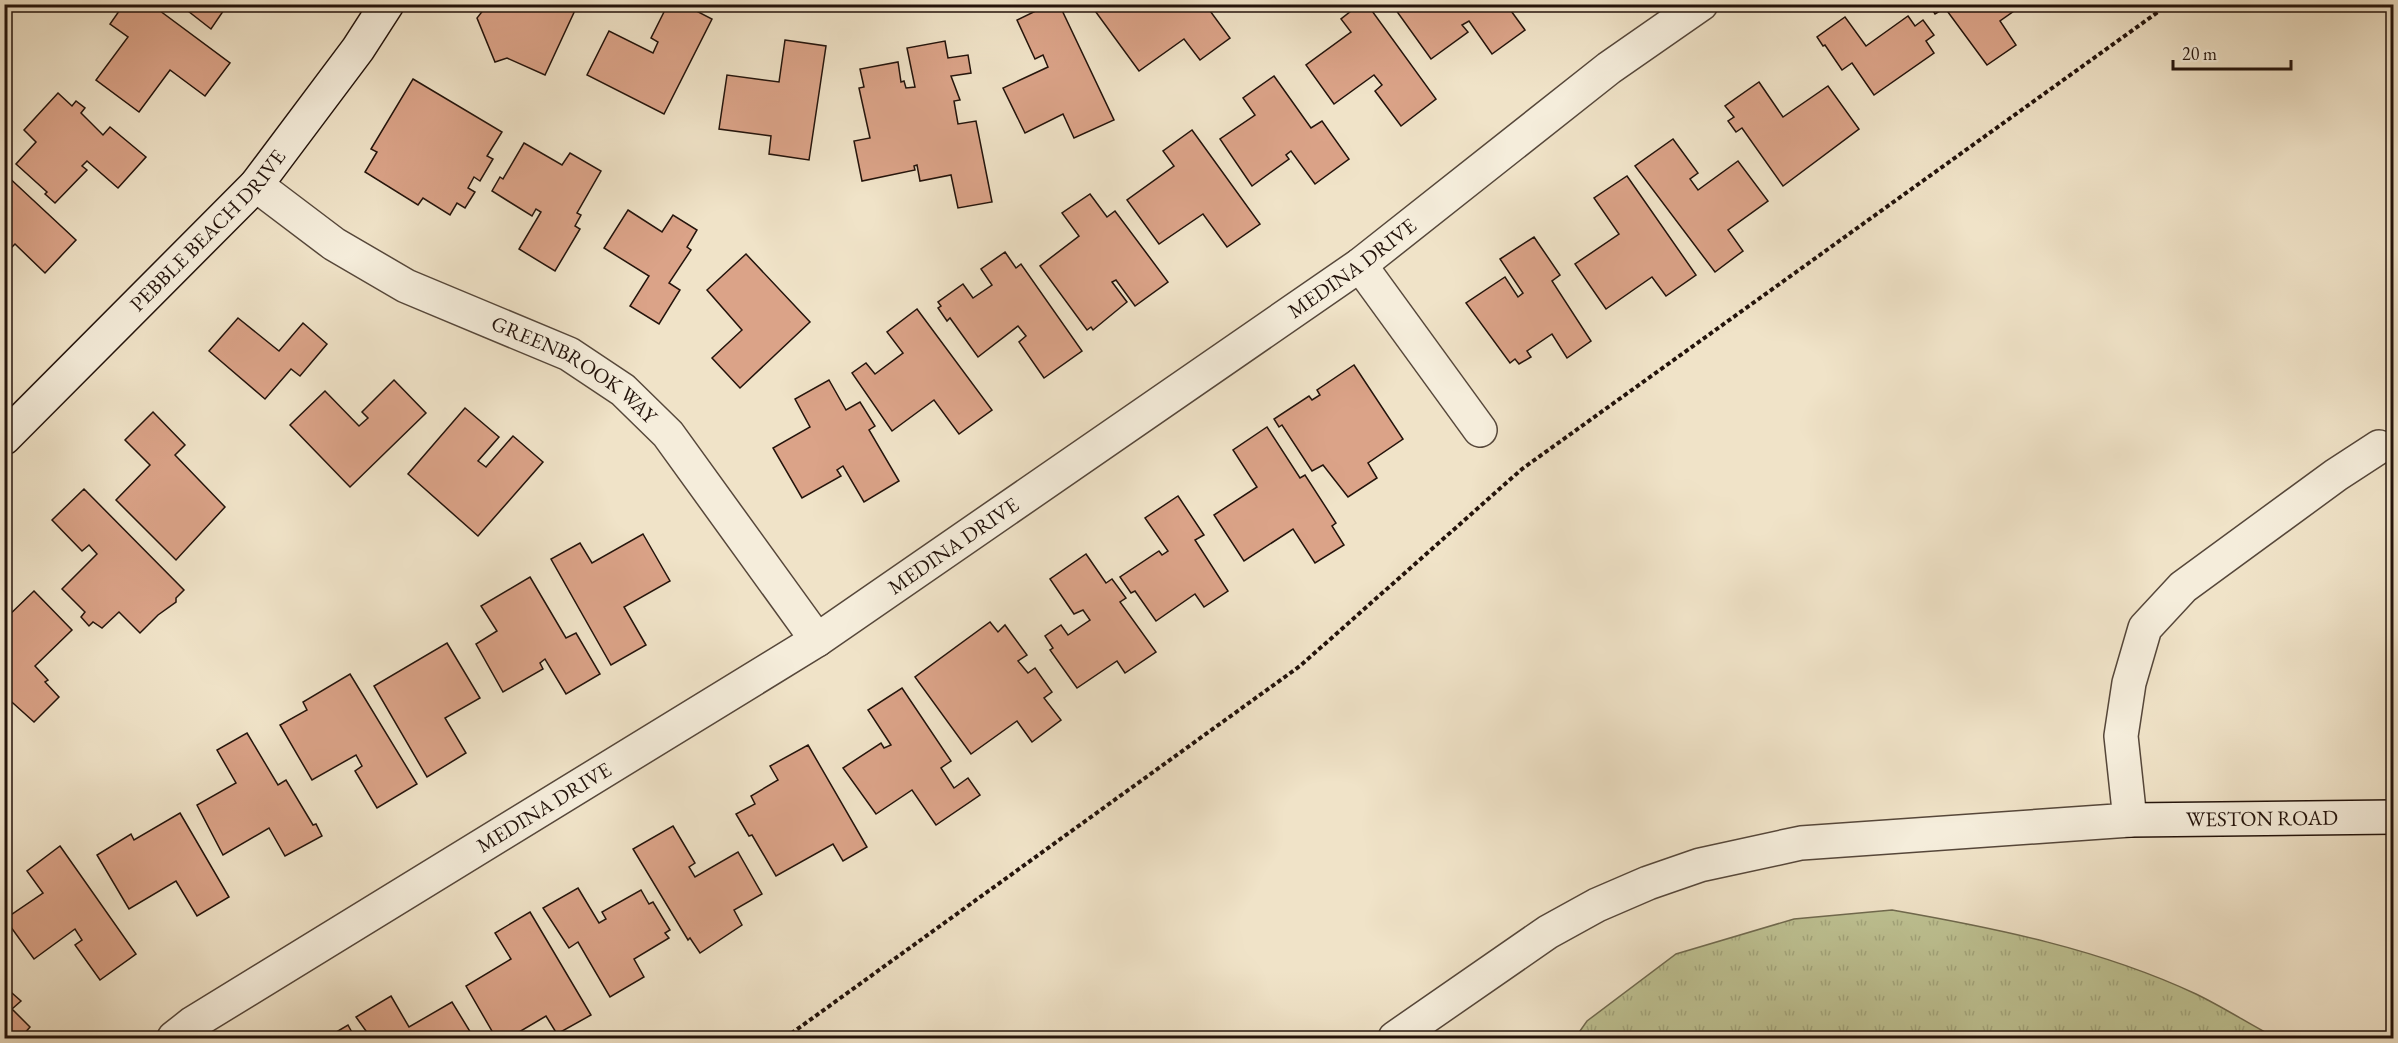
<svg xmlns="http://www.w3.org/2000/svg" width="2398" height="1043" viewBox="0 0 2398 1043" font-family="'EB Garamond',serif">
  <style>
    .grass { fill: url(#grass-tufts); stroke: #706a4f; stroke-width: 1.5 }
    .building { fill: #dba388; stroke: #23130b; stroke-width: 1.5 }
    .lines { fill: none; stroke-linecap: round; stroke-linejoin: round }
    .street-casing { stroke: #56473a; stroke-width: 36 }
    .secondary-casing { stroke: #23130b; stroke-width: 36 }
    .path { stroke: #23130b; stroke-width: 4; stroke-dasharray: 4.5 3; stroke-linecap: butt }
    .street { stroke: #f5eddb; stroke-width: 33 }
    .secondary { stroke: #f5eddb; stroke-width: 33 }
    .labels { text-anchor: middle; stroke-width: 6; stroke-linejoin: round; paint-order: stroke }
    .street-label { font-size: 21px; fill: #23130b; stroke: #f5eddb }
  </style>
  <defs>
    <pattern id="grass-tufts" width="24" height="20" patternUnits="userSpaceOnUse" patternTransform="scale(1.5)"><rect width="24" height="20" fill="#bec293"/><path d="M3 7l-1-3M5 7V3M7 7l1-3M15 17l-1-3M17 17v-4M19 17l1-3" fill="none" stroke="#a3a67d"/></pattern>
  </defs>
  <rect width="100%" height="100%" fill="#f0e3c8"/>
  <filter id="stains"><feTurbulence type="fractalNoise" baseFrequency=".00333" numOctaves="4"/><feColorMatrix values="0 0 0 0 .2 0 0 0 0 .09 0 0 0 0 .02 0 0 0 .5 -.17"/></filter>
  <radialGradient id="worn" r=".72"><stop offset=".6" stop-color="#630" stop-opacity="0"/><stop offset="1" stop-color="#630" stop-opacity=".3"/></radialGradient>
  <path class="grass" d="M1892,910C1995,928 2100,949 2196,994C2223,1007 2249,1024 2276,1038H1575L1587,1021L1676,954L1794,919Z"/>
  <g class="building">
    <polygon points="124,4 140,4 148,10 152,5 230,63 205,96 170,70 139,112 96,80 128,37 110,24"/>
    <polygon points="179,4 228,4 211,29"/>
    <polygon points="488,4 589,4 586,11 577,6 545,75 507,58 495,62 477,18"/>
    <polygon points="668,4 683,4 712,19 664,114 587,75 609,31 653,53 658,42 651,38"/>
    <polygon points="1050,4 1059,4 1114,120 1074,138 1063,114 1025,133 1003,88 1048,67 1043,55 1035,59 1017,20"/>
    <polygon points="1090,4 1205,4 1230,38 1200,60 1184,39 1139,71"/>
    <polygon points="1360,4 1367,4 1436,99 1401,126 1375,91 1382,85 1374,75 1334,104 1306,65 1351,32 1341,19"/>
    <polygon points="1506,4 1525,30 1492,54 1469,21 1462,25 1468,32 1431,59 1393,6"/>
    <polygon points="1929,4 2024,4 2000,21 2016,45 1987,65 1945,8 1935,14"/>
    <polygon points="1908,16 1915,26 1923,20 1934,35 1926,41 1934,53 1874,95 1852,63 1842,70 1825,45 1823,46 1817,37 1845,17 1866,46"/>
    <polygon points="785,40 826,46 809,160 769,154 771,136 719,129 727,75 779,82"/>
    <polygon points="945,41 948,58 968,55 971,73 951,76 960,100 954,101 958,124 976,121 992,202 958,208 951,175 920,181 917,165 914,166 915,170 862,181 854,141 870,138 859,88 864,87 860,69 898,62 901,82 904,81 906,88 915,87 907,48"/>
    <polygon points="1274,76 1311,128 1322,121 1349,159 1315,184 1291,151 1286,155 1289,159 1252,186 1220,139 1255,115 1243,98"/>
    <polygon points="413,79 502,132 487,156 493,159 480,181 474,177 468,188 475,192 465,208 457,203 450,215 423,198 418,205 365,172 377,152 371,149"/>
    <polygon points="1759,82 1783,117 1828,86 1859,129 1783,186 1742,128 1736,132 1728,121 1734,117 1725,106"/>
    <polygon points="58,93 72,106 76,101 85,108 81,113 103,135 110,127 146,157 118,188 87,161 82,166 87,170 55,203 45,194 47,192 16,164 36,142 24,130"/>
    <polygon points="1192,130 1260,224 1227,247 1203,214 1159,244 1127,200 1174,166 1163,151"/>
    <polygon points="1673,139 1698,173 1690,179 1698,190 1738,161 1768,201 1728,230 1743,251 1715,272 1635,166"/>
    <polygon points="524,143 562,165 570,153 601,171 577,213 581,215 575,226 580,229 555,271 519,249 541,212 536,209 532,216 492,191 500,177 503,179"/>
    <polygon points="4,173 76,240 45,273 15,244 10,249 4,244"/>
    <polygon points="1627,176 1696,275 1666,296 1652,277 1606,309 1575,264 1619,234 1594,198"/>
    <polygon points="1090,194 1107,217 1115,211 1168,282 1135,306 1116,280 1112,282 1127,302 1093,330 1091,327 1087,330 1040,266 1079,236 1062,213"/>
    <polygon points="628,210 662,232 673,215 697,230 687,247 691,250 669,283 680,290 659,324 630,306 649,276 604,248"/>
    <polygon points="1534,237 1560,275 1552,281 1591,341 1567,358 1552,334 1527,351 1531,357 1519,364 1515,359 1510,363 1466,303 1505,277 1518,297 1523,293 1500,259"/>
    <polygon points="1005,252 1016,268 1021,264 1082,351 1044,378 1019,342 1026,336 1018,326 978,357 950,318 947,321 938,308 941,306 938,302 963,284 973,298 992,285 981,269"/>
    <polygon points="746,254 810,322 740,388 712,358 742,330 707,290"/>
    <polygon points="917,309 992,410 959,434 934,400 892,431 852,373 866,363 875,374 903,353 887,332"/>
    <polygon points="238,318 279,351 303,323 327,344 300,376 291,369 265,399 209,351"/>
    <polygon points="1354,365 1403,439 1368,463 1377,478 1348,497 1323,465 1312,471 1282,425 1279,427 1274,419 1309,396 1312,400 1320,395 1317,390"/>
    <polygon points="394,380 426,413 350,487 290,425 325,391 359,426 368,418 362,412"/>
    <polygon points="829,380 846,410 860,402 875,426 869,430 899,481 864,502 843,466 837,470 841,476 802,498 773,448 810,427 795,399"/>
    <polygon points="465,408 499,437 478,461 486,467 513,436 543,462 478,536 408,474"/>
    <polygon points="153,412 185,445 175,455 225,507 176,560 116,500 150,465 125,440"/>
    <polygon points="1267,427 1300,478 1305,475 1336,523 1332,526 1344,545 1315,563 1293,529 1244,561 1214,515 1257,487 1233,450"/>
    <polygon points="84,489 184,590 176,598 176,602 158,615 140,633 119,612 102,628 93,622 89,626 81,617 85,612 62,589 97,554 89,545 82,551 52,520"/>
    <polygon points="1178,496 1204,535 1195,540 1228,591 1204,607 1195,594 1156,621 1135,591 1131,593 1120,577 1159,551 1162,555 1168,551 1145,518"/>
    <polygon points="643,534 670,581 624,607 646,645 611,665 551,559 580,543 592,563"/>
    <polygon points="1086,554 1106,583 1112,579 1126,598 1120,602 1156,652 1125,673 1117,661 1077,688 1050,650 1053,648 1045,636 1061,625 1068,635 1090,620 1083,610 1074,614 1050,579"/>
    <polygon points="530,577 566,638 576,633 600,674 566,694 545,659 540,663 543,669 503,692 476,644 497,631 481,606"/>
    <polygon points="34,591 72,630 35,666 48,680 45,682 59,697 34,722 4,695 4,620"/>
    <polygon points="990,622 998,632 1005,625 1027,655 1018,661 1028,673 1035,668 1052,692 1044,698 1061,720 1032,742 1017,721 971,754 915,677"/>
    <polygon points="447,643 480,698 445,718 466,753 427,777 374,686"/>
    <polygon points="350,674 417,784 377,808 355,771 362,766 356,755 312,780 280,725 307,710 303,702"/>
    <polygon points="902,688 951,761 941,768 954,788 968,778 980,795 936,825 912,790 876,814 843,768 881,743 884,748 891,745 868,710"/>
    <polygon points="247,733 278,785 286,780 313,825 316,824 322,836 285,856 269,828 223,855 197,805 236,783 217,750"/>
    <polygon points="808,745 867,847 843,861 833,844 776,876 752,835 749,836 736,814 755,804 751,796 778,780 770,766"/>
    <polygon points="180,813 229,897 197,916 176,881 129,909 97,855 131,834 134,840"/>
    <polygon points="673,826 695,863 689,867 695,877 738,852 762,894 734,910 742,925 700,953 690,938 688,940 633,849"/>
    <polygon points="60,846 136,954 100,980 75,945 82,940 75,929 34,959 5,919 43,893 27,871"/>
    <polygon points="578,888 599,923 606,919 602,912 641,890 649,904 653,902 670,930 665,933 669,938 634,959 644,977 610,997 578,942 569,948 543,908"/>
    <polygon points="530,912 591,1015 557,1034 546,1016 509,1038 496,1038 466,986 511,959 495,933"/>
    <polygon points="4,986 21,1001 12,1009 30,1027 23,1035 12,1038 4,1038"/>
    <polygon points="391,996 409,1027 452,1002 474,1038 371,1038 356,1017"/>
    <polygon points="348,1025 355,1038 326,1038"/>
  </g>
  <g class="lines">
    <defs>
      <g id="street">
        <path id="s1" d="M256,185L334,244L406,286L569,354L623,390L668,434L817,640"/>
        <polyline points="1360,265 1480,430"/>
        <path id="s2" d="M174,1038L193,1023L817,640L1360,265L1609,68L1701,4"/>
        <polyline points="1395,1038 1548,932 1597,905 1648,883 1700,865 1801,843 2130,820 2121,736 2129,683 2145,628 2183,587 2336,475 2379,447"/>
      </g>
      <g id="secondary">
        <path id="s3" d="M4,438L256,185L358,49L387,4"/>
        <path id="s4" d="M2130,820L2394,817"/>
      </g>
    </defs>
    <use href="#street" class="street-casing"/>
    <use href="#secondary" class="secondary-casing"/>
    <polyline class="path" points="785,1038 1300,666 1522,469 2169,4"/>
    <use href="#street" class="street"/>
    <use href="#secondary" class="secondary"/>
  </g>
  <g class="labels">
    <g class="street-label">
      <text dy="7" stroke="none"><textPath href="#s3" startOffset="291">PEBBLE BEACH DRIVE</textPath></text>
      <text dy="7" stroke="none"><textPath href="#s2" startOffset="1408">MEDINA DRIVE</textPath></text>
      <text dy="7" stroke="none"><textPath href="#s1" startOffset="370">GREENBROOK WAY</textPath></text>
      <text dy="7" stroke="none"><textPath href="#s2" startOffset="922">MEDINA DRIVE</textPath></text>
      <text dy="7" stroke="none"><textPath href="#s2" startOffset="436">MEDINA DRIVE</textPath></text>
      <text dy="7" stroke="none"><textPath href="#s4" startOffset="132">WESTON ROAD</textPath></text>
    </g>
  </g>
  <rect width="2398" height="1043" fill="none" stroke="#f0e3c8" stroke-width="24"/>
  <rect x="6" y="6" width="2386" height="1031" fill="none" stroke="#23130b" stroke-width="3"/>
  <rect x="12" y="12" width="2374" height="1019" fill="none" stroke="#23130b" stroke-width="1.5"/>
  <path d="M2173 60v9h118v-9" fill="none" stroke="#23130b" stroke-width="3"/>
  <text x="2182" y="60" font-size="18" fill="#23130b" stroke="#f5eddb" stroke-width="4.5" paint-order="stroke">20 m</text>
  <rect width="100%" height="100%" filter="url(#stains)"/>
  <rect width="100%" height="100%" fill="url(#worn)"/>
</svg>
